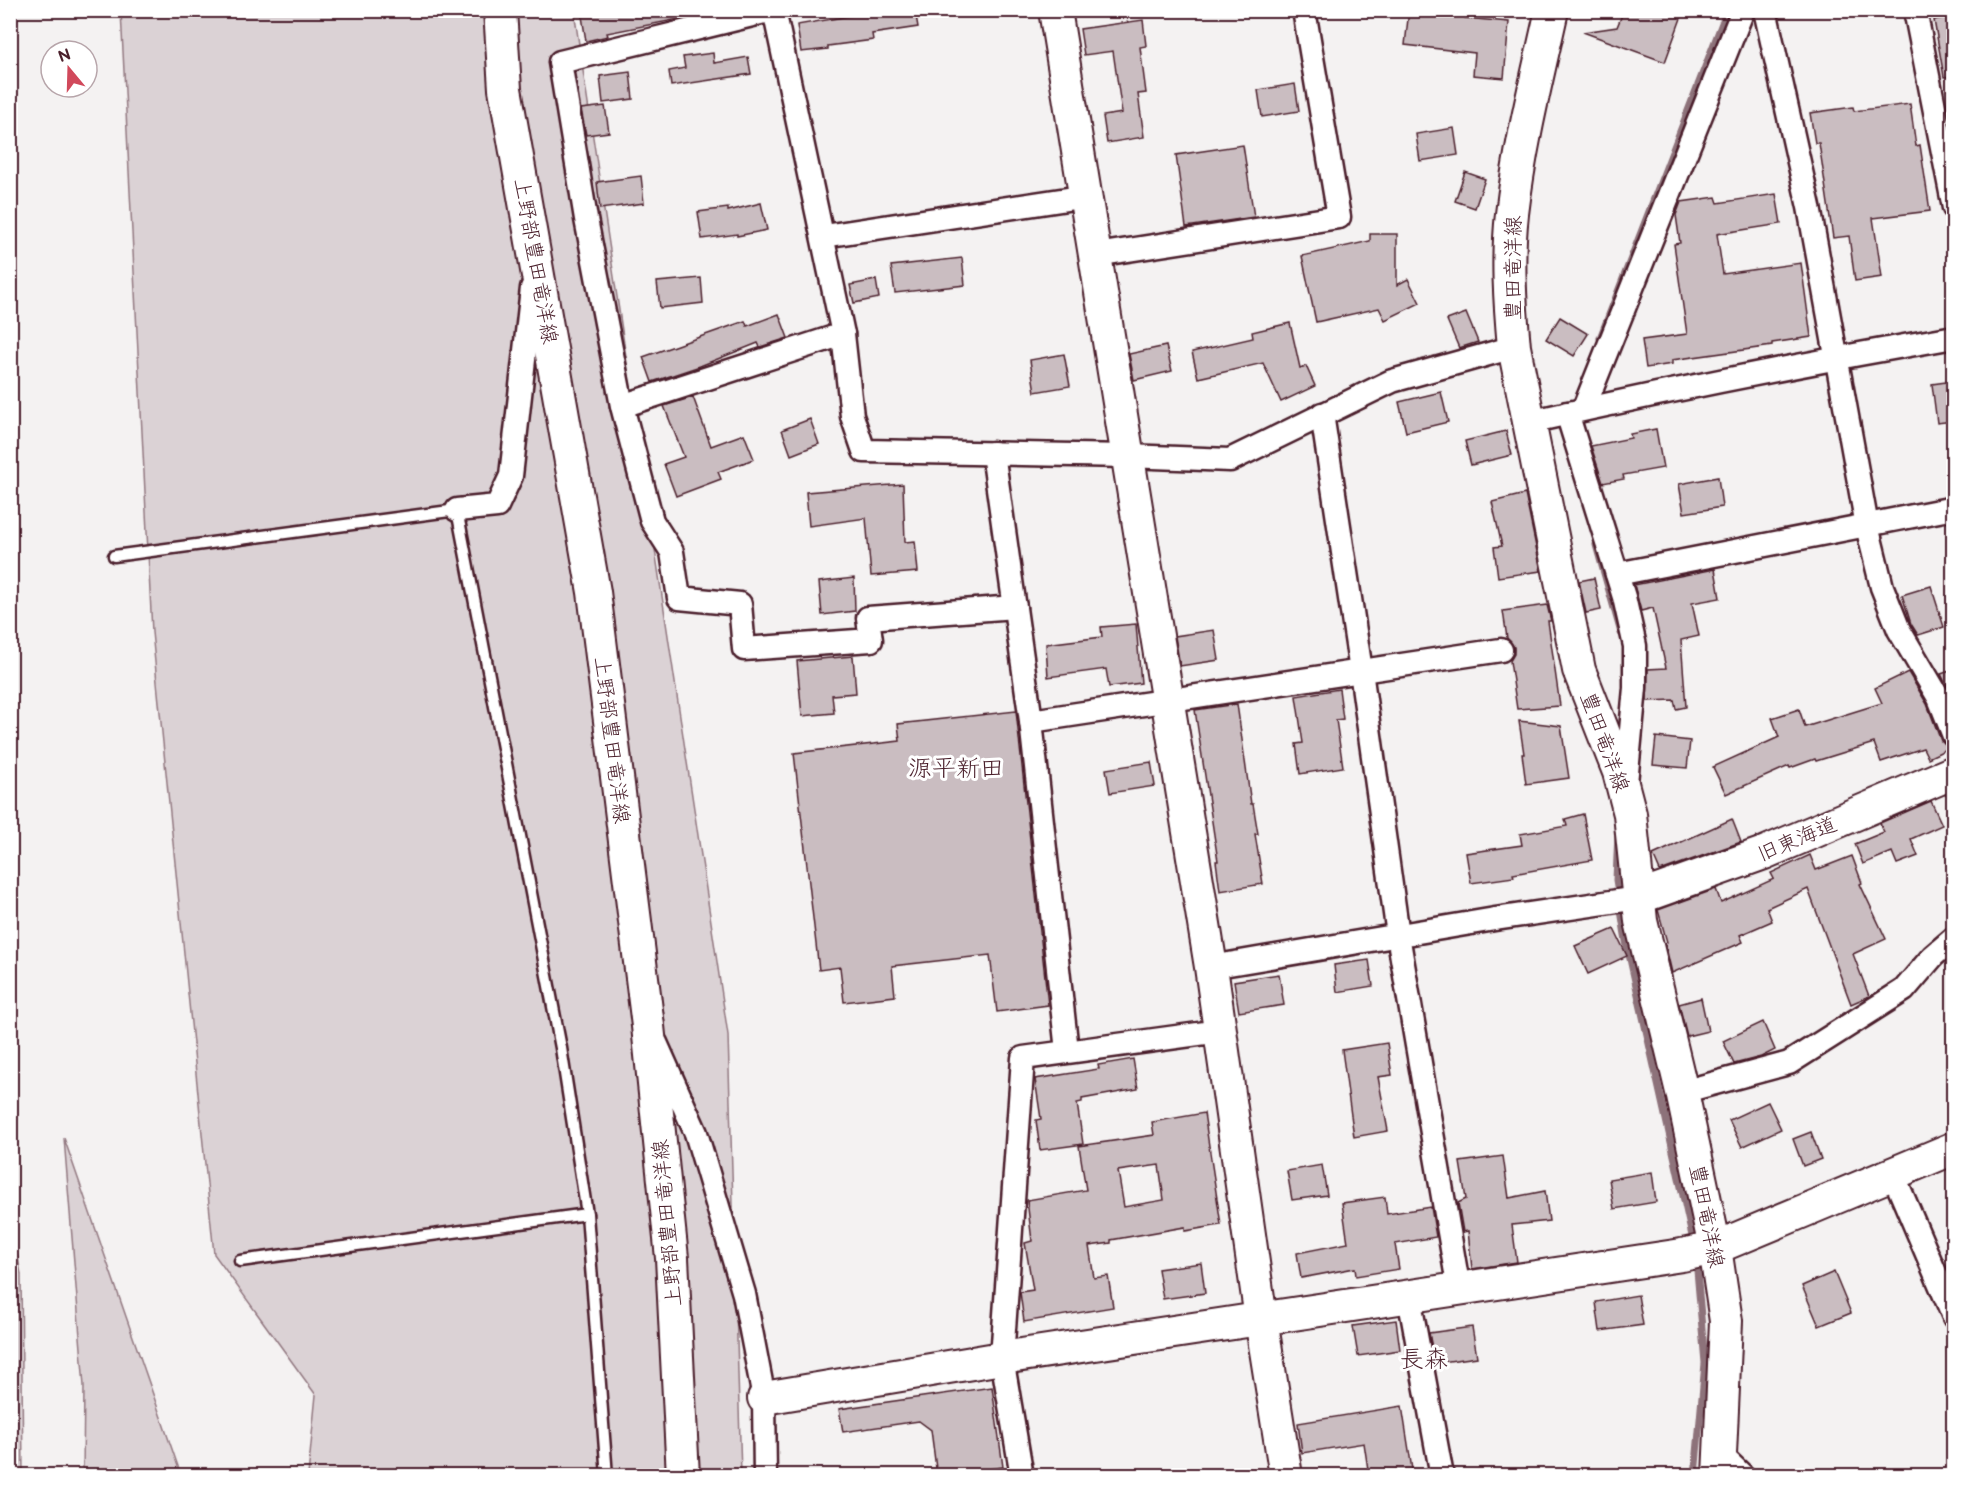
<svg xmlns="http://www.w3.org/2000/svg" width="1964" height="1486" viewBox="0 0 1964 1486" font-family="'Balsamiq Sans','Klee One',sans-serif">
  <style>
    .green { fill: #dbd2d5; stroke: #927880; stroke-width: 1.5 }
    .lines { fill: none; stroke-linecap: round; stroke-linejoin: round }
    .stream { stroke: #8d727a; stroke-width: 7 }
    .building { fill: #cabdc1; stroke: #4a1f2b; stroke-width: 1.5; fill-rule: evenodd }
    .lane-casing { stroke: #4a1f2b; stroke-width: 15 }
    .street-casing { stroke: #4a1f2b; stroke-width: 27 }
    .secondary-casing { stroke: #4a1f2b; stroke-width: 36 }
    .lane { stroke: #fff; stroke-width: 10 }
    .street { stroke: #fff; stroke-width: 22 }
    .secondary { stroke: #fff; stroke-width: 32 }
    .labels { text-anchor: middle; stroke-width: 6; stroke-linejoin: round; paint-order: stroke }
    .street-label { font-size: 21px; fill: #4a1f2b; stroke: #fff }
    .quarter-label { font-size: 24px; fill: #4a1f2b; stroke: #fff }
  </style>
  <rect width="100%" height="100%" fill="#f4f2f2"/>
  <filter id="ink" filterUnits="userSpaceOnUse"><feTurbulence type="fractalNoise" baseFrequency=".0167" numOctaves="2"/><feDisplacementMap in="SourceGraphic" scale="12" xChannelSelector="R" yChannelSelector="G"/><feConvolveMatrix kernelMatrix="1 2 1 2 8 2 1 2 1" color-interpolation-filters="sRGB"/></filter>
  <g filter="url(#ink)">
    <g class="green">
      <polygon points="121,11 574,11 728,1035 741,1475 308,1475 316,1395 214,1254 152,632"/>
      <polygon points="64,1138 181,1475 83,1475 84,1386"/>
      <polygon points="10,1217 21,1274 23,1476 10,1475"/>
    </g>
    <g class="lines">
      <g class="stream">
        <polyline points="1600,338 1727,10"/>
        <polyline points="1596,545 1621,633"/>
        <polyline points="1618,832 1616,880 1626,941 1694,1245"/>
        <polyline points="1695,1476 1705,1363 1696,1259"/>
      </g>
    </g>
    <g class="building">
      <polygon points="611,10 678,10 679,19 607,33 608,36 586,41 582,16"/>
      <polygon points="884,10 915,10 918,27 872,34 873,40 828,46 828,49 801,52 797,25"/>
      <polygon points="1409,10 1466,10 1465,18 1509,22 1504,78 1473,75 1475,53 1405,45"/>
      <polygon points="1624,10 1684,10 1665,62 1583,32 1617,27"/>
      <polygon points="1953,16 1953,76 1944,77 1934,20"/>
      <polygon points="1143,20 1146,46 1140,47 1146,93 1138,94 1144,137 1107,143 1103,116 1122,113 1113,51 1084,55 1080,29"/>
      <polygon points="713,53 714,63 748,57 751,74 671,86 669,71 685,68 683,57"/>
      <polygon points="630,72 633,99 603,103 600,76"/>
      <polygon points="1295,84 1299,111 1262,117 1258,90"/>
      <polygon points="1910,104 1916,146 1920,145 1930,211 1873,218 1882,277 1855,281 1849,236 1833,238 1819,143 1815,143 1810,113 1853,107 1854,111"/>
      <polygon points="605,106 609,132 586,135 581,109"/>
      <polygon points="1454,128 1458,155 1420,161 1416,134"/>
      <polygon points="1243,145 1254,217 1186,227 1176,155"/>
      <polygon points="1465,172 1485,179 1475,208 1455,201"/>
      <polygon points="641,176 644,203 600,209 597,182"/>
      <polygon points="1776,194 1781,224 1717,234 1723,274 1801,263 1811,337 1772,343 1772,346 1672,360 1672,364 1646,368 1642,340 1687,334 1674,244 1680,243 1676,215 1681,202 1716,197 1718,203"/>
      <polygon points="761,203 767,230 737,236 737,234 702,239 698,212 728,208 728,211"/>
      <polygon points="1370,234 1397,234 1397,285 1408,279 1420,303 1385,320 1379,308 1316,322 1302,256 1370,241"/>
      <polygon points="962,258 965,285 895,293 891,266"/>
      <polygon points="701,278 703,303 660,308 657,282"/>
      <polygon points="876,280 879,298 854,303 850,285"/>
      <polygon points="1466,313 1478,342 1459,348 1447,320"/>
      <polygon points="779,314 788,338 760,347 758,343 700,366 652,382 643,357 745,321 747,326"/>
      <polygon points="1560,317 1588,334 1574,356 1546,339"/>
      <polygon points="1290,323 1300,368 1306,366 1315,386 1281,402 1263,363 1198,378 1192,352 1253,338 1252,332"/>
      <polygon points="1166,346 1172,371 1134,380 1129,354"/>
      <polygon points="1064,354 1070,386 1035,392 1030,360"/>
      <polygon points="1953,381 1953,421 1937,423 1932,384"/>
      <polygon points="1441,392 1448,422 1406,432 1399,402"/>
      <polygon points="693,397 711,446 744,434 754,459 718,472 721,479 676,496 664,464 684,457 664,406"/>
      <polygon points="810,419 819,444 791,455 782,430"/>
      <polygon points="1656,429 1663,468 1623,475 1624,479 1603,483 1591,446 1631,438 1630,434"/>
      <polygon points="1506,431 1512,455 1471,465 1465,441"/>
      <polygon points="1718,477 1722,507 1684,513 1679,484"/>
      <polygon points="903,484 905,542 915,541 918,572 871,576 866,518 809,526 806,492"/>
      <polygon points="1525,494 1541,571 1498,577 1494,547 1502,546 1492,502"/>
      <polygon points="1715,569 1720,598 1692,603 1699,636 1681,640 1686,707 1676,709 1674,700 1647,701 1648,669 1666,668 1653,608 1641,611 1634,585"/>
      <polygon points="854,578 855,611 822,615 819,582"/>
      <polygon points="1594,578 1601,610 1586,613 1579,581"/>
      <polygon points="1931,586 1944,627 1918,635 1911,624 1902,595"/>
      <polygon points="1547,605 1551,621 1548,621 1550,635 1560,706 1517,709 1510,661 1514,654 1514,647 1507,638 1503,611"/>
      <polygon points="1136,624 1141,683 1109,687 1106,669 1048,677 1046,644 1102,637 1101,627"/>
      <polygon points="1214,630 1219,660 1180,666 1175,636"/>
      <polygon points="853,656 856,693 832,695 834,713 802,716 797,661"/>
      <polygon points="1953,670 1953,698 1941,674"/>
      <polygon points="1908,672 1927,704 1941,741 1949,748 1928,758 1923,748 1881,762 1874,743 1816,761 1815,759 1790,768 1789,766 1726,794 1713,767 1779,737 1772,718 1799,709 1805,727 1882,703 1875,688"/>
      <polygon points="1339,689 1343,719 1336,720 1343,767 1300,774 1296,744 1303,743 1296,696"/>
      <polygon points="1237,704 1251,804 1253,804 1258,834 1255,834 1263,884 1220,891 1216,861 1218,861 1195,710"/>
      <polygon points="1016,711 1048,1005 997,1012 990,955 892,966 895,996 844,1002 840,967 819,970 794,753 900,741 898,724"/>
      <polygon points="1519,721 1561,726 1569,778 1526,784 1522,754 1524,754"/>
      <polygon points="1656,737 1690,741 1687,768 1653,765"/>
      <polygon points="1151,762 1155,786 1110,793 1106,769"/>
      <polygon points="1931,801 1942,825 1911,839 1918,856 1897,864 1892,852 1863,864 1855,844 1884,832 1880,823"/>
      <polygon points="1583,814 1592,860 1513,874 1514,877 1471,883 1466,853 1522,845 1520,834 1567,826 1565,819"/>
      <polygon points="1732,819 1741,842 1660,871 1653,855"/>
      <polygon points="1810,855 1816,870 1852,856 1862,883 1860,884 1886,939 1853,954 1869,996 1851,1004 1808,889 1767,908 1772,921 1740,935 1743,942 1672,973 1665,943 1667,942 1658,910 1716,889 1721,903 1774,879 1771,873"/>
      <polygon points="1614,929 1627,956 1588,974 1575,946"/>
      <polygon points="1369,960 1373,986 1337,992 1334,965"/>
      <polygon points="1279,974 1284,1005 1239,1012 1234,981"/>
      <polygon points="1701,998 1708,1031 1687,1036 1679,1004"/>
      <polygon points="1763,1022 1775,1050 1761,1057 1734,1064 1723,1041"/>
      <polygon points="1387,1043 1392,1075 1378,1077 1388,1131 1354,1137 1342,1050"/>
      <polygon points="1133,1059 1138,1089 1082,1099 1082,1102 1077,1103 1083,1144 1040,1150 1036,1120 1041,1119 1035,1079 1099,1069 1098,1065"/>
      <polygon points="1768,1102 1781,1129 1742,1147 1729,1120"/>
      <path d="M1204,1113L1221,1225L1185,1231V1227L1111,1240V1243L1089,1246L1094,1278L1108,1276L1113,1307L1024,1322L1020,1292L1033,1290L1025,1243L1032,1241L1027,1200L1086,1190L1079,1146L1154,1135L1152,1122ZM1159,1165L1164,1200L1124,1207L1118,1171Z"/>
      <polygon points="1811,1132 1821,1159 1803,1166 1793,1139"/>
      <polygon points="1503,1156 1509,1198 1545,1191 1549,1221 1512,1225 1517,1262 1472,1269 1468,1231 1463,1232 1458,1203 1466,1199 1460,1162"/>
      <polygon points="1322,1165 1327,1195 1292,1200 1287,1171"/>
      <polygon points="1652,1172 1656,1202 1614,1209 1609,1179"/>
      <polygon points="1385,1197 1387,1214 1431,1207 1436,1237 1395,1244 1399,1269 1356,1276 1355,1268 1301,1278 1297,1253 1348,1243 1342,1203"/>
      <polygon points="1201,1263 1205,1293 1163,1299 1158,1269"/>
      <polygon points="1834,1272 1851,1313 1819,1326 1802,1286"/>
      <polygon points="1638,1295 1643,1325 1600,1331 1596,1302"/>
      <polygon points="1396,1320 1400,1350 1358,1356 1353,1326"/>
      <polygon points="1472,1327 1477,1357 1435,1363 1429,1333"/>
      <polygon points="992,1387 1003,1467 937,1476 931,1430 919,1421 843,1432 839,1409"/>
      <polygon points="1402,1406 1413,1476 1369,1476 1364,1443 1302,1453 1298,1423"/>
    </g>
    <g class="lines">
      <defs>
        <g id="lane">
          <polyline points="114,556 457,510 561,1048 587,1214 607,1476"/>
          <polyline points="240,1261 587,1214"/>
        </g>
        <g id="street">
          <polyline points="773,10 560,62 586,219 622,406 652,521 672,552 679,598 740,604 744,649 871,640 868,618 1015,607"/>
          <polyline points="774,10 843,334 852,416 864,451 1127,456 1230,460 1392,381 1514,347"/>
          <polyline points="1765,10 1809,207 1867,526 1882,587 1899,630 1939,698 1954,736"/>
          <polyline points="1915,10 1954,208"/>
          <polyline points="824,236 1087,196"/>
          <polyline points="1096,255 1339,217 1304,10"/>
          <polyline points="622,406 843,334"/>
          <polyline points="1584,408 1743,10"/>
          <polyline points="1567,413 1624,597 1635,646 1635,688 1626,783"/>
          <polyline points="1322,414 1361,671 1398,935 1459,1290"/>
          <path d="M1529,422C1670,390 1811,362 1954,337"/>
          <polyline points="993,453 1031,721 1067,1051"/>
          <polyline points="457,510 497,506 511,476 532,288"/>
          <polyline points="1617,574 1954,508"/>
          <polyline points="1031,721 1501,650"/>
          <polyline points="1211,967 1495,919 1638,898"/>
          <polyline points="656,1043 696,1133 744,1294 764,1398 765,1476"/>
          <polyline points="1682,1092 1789,1063 1904,990 1933,956 1954,938"/>
          <polyline points="1893,1174 1954,1317"/>
          <polyline points="1409,1297 1442,1476"/>
          <polyline points="1721,1455 1743,1476"/>
          <polyline points="1022,1476 1002,1358 1023,1058 1220,1031"/>
        </g>
        <g id="secondary">
          <polyline points="500,10 505,89 594,592 648,1026 672,1258 683,1476"/>
          <polyline points="1055,10 1211,967 1261,1319 1286,1476"/>
          <path d="M1552,10C1537,78 1520,145 1512,214C1507,258 1510,303 1514,347L1579,670L1619,772L1630,814L1641,921L1682,1092L1715,1248L1726,1321L1719,1476"/>
          <polyline points="1638,898 1764,853 1954,772"/>
          <polyline points="764,1398 1002,1358 1682,1255 1715,1248 1954,1148"/>
        </g>
      </defs>
      <use href="#lane" class="lane-casing"/>
      <use href="#street" class="street-casing"/>
      <use href="#secondary" class="secondary-casing"/>
      <use href="#lane" class="lane"/>
      <use href="#street" class="street"/>
      <use href="#secondary" class="secondary"/>
    </g>
  </g>
  <g class="labels">
    <g class="street-label">
      <text transform="translate(536 261) rotate(80)" y="7">上野部豊田竜洋線</text>
      <text transform="translate(1513 268) rotate(-90)" y="7">豊田竜洋線</text>
      <text transform="translate(612 740) rotate(83)" y="7">上野部豊田竜洋線</text>
      <text transform="translate(1605 742) rotate(70)" y="7">豊田竜洋線</text>
      <text transform="translate(1797 839) rotate(-23)" y="7">旧東海道</text>
      <text transform="translate(1707 1216) rotate(79)" y="7">豊田竜洋線</text>
      <text transform="translate(667 1223) rotate(-95)" y="7">上野部豊田竜洋線</text>
    </g>
    <g class="quarter-label">
      <text x="956" y="776">源平新田</text>
      <text x="1424" y="1367">長森</text>
    </g>
  </g>
  <rect width="1964" height="1486" fill="none" stroke="#fff" stroke-width="36"/>
  <rect x="18" y="18" width="1928" height="1450" fill="none" stroke="#4a1f2b" stroke-width="2" filter="url(#ink)"/>
  <g transform="translate(69 69) rotate(341)"><circle r="28" fill="#ffffff" stroke="#b7a5aa" stroke-width="1.5"/>
  <path d="M0-4.5L10 22L0 15L-10 22Z" fill="#d1495b"/>
  <text y="-9" font-size="16" font-weight="bold" text-anchor="middle" fill="#4a1f2b">N</text>
  </g>
</svg>
